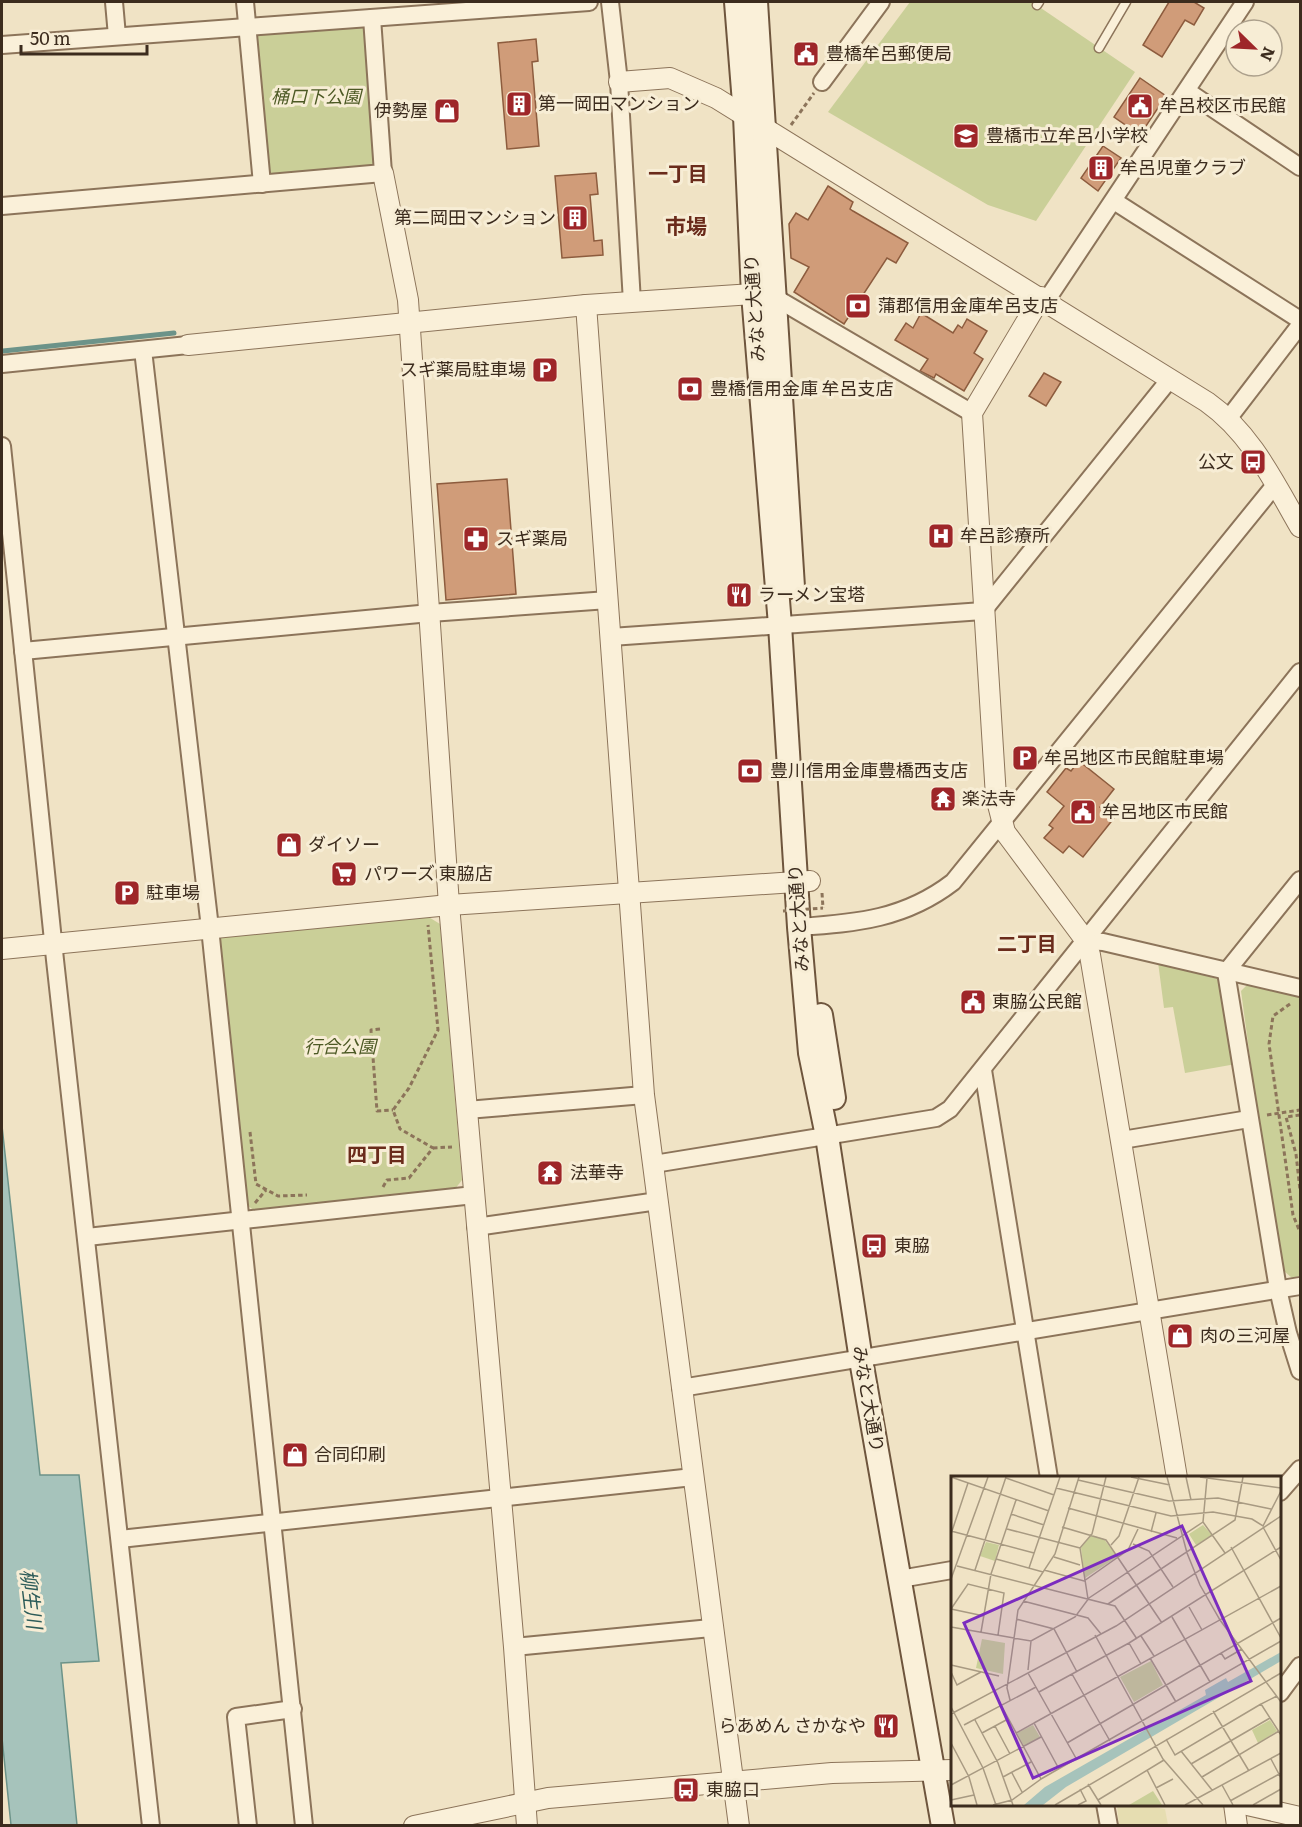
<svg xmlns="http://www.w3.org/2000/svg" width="1302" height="1827" viewBox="0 0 1302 1827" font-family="Literata,'Noto Sans JP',serif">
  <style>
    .farmland { fill: #e6ddb1 }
    .green { fill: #cacf98 }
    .water { fill: #a6c3bb; stroke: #6c9389; stroke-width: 1.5 }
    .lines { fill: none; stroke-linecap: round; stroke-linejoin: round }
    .stream { stroke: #6c9389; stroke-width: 5 }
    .building { fill: #d09c79; stroke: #8d5c3e; stroke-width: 1.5 }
    .service-casing { stroke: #8c745a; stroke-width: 11 }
    .minor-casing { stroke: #8c745a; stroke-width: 20 }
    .tertiary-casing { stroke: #8c745a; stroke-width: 22 }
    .secondary-casing { stroke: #6e553d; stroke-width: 26 }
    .path { stroke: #8c745a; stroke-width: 3; stroke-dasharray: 4.5 3; stroke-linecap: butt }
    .service { stroke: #faf0d9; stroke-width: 8 }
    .minor { stroke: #faf0d9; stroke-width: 16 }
    .tertiary { stroke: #faf0d9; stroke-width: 20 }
    .secondary { stroke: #faf0d9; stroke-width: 22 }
    .path-bridge { stroke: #8c745a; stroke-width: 3; stroke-dasharray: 4.5 3; stroke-linecap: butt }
    .labels { text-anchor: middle; stroke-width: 6; stroke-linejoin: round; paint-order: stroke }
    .poi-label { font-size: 18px; fill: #3c2c1e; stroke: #f7edd5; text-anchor: start }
    .park-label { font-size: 18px; font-style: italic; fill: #4c5924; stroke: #f7edd5 }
    .street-label { font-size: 18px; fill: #3c2c1e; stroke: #f7edd5 }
    .neighbourhood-label { font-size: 20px; font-weight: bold; fill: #6a2b1b; stroke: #f7edd5 }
    .water-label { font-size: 20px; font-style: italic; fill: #2d5c59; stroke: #f7edd5 }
    .quarter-label { font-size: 21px; font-weight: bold; fill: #6a2b1b; stroke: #f7edd5 }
    .inset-road { fill: none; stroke: #a89a82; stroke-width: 1.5 }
    .view { fill: #7b2cbf; fill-opacity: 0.15; stroke: #7b2cbf; stroke-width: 3 }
    .inset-edge { fill: none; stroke: #3c2c1e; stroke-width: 3 }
  </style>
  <rect width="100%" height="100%" fill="#f0e3c5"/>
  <polygon class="farmland" points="1138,1804 1165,1809 1168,1825 1119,1825 1117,1805"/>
  <g class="green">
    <polygon points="910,2 1032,2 1135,72 1036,221 988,205 828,112"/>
    <polygon points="357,23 365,27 376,157 372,167 271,174 268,167 255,36 260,29"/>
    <polygon points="427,916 440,924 462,1180 455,1189 257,1213 246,1204 216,943 223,934"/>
    <polygon points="1158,962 1221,980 1236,1064 1185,1073 1173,1007 1164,1008"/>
    <polygon points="1248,984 1300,994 1300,1276 1292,1278 1284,1271 1260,1131 1241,991"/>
  </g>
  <polygon class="water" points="2,1126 40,1475 79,1475 99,1661 61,1663 77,1825 11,1825 2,1738"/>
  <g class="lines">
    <polyline class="stream" points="3,351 174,333"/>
  </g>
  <g class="building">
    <polygon points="1169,2 1194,2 1204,8 1194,25 1185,20 1162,57 1143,45"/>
    <polygon points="536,39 538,61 532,62 539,146 507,149 498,43"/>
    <polygon points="1140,78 1166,96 1140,135 1114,117"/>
    <polygon points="1103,146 1121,158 1098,191 1081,178"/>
    <polygon points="596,173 598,194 590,195 594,241 602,240 603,255 562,258 555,176"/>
    <polygon points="828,186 853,202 850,209 853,211 908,243 896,263 887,258 844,324 794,292 809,267 791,258 789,224 796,213 808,220"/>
    <polygon points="921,313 953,333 958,325 962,328 967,319 987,331 974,353 983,359 964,391 936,374 934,378 920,371 928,359 895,340 906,323 913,328"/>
    <polygon points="1044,373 1061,382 1046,406 1029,396"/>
    <polygon points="507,479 516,594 446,600 437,484"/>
    <polygon points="1079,761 1114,789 1100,807 1114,818 1083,857 1069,846 1063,853 1044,838 1053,828 1049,825 1064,806 1047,792 1066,768 1071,771"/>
  </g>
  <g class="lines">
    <defs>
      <g id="service">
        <polyline points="1037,5 1039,2"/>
        <polyline points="1099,48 1126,2"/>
      </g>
      <g id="minor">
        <polyline points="114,2 117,36"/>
        <polyline points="245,2 262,184"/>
        <polyline points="610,2 619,82 632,302"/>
        <polyline points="2,45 589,2"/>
        <polyline points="822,82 881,2"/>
        <polyline points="1187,91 1300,167"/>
        <polyline points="1114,201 1300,320"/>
        <polyline points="2,206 383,173 372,18"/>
        <polyline points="774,297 972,413"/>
        <polyline points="1046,301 1245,2"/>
        <polyline points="143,350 210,928 304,1826"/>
        <polyline points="2,364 188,345"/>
        <polyline points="1228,419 1300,325"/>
        <polyline points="2,446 55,960 151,1826"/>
        <polyline points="611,637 983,611 1170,379"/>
        <polyline points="23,651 430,613 608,600"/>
        <polyline points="1300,880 1226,972 1278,1289 1288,1333 1300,1371"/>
        <path d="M799,927C857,923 905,919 953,882L1275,485"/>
        <polyline points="1086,941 1103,942 1300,988"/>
        <polyline points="983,1070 1049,1478"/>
        <polyline points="467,1110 644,1095"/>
        <polyline points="1122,1140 1249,1119"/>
        <polyline points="654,1164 936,1118 950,1109 1300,672"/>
        <polyline points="476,1227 658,1201"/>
        <polyline points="87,1237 474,1195"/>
        <polyline points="681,1388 1300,1286"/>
        <polyline points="1280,1492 1300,1469"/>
        <polyline points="120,1539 693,1477"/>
        <polyline points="900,1579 952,1570"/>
        <polyline points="514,1647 711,1628"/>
        <polyline points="1280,1693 1300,1666"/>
        <polyline points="1105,1804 1109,1826"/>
        <polyline points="248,1826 236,1717 293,1709"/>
      </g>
      <g id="tertiary">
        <path d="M619,82L670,78L716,98L1207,402C1251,433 1274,482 1300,527"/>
        <polyline points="383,173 408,300 449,905 514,1647 527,1826"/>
        <polyline points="1041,297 972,413 996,797 1005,832 1086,941 1090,955 1177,1478"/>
        <polyline points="586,305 644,1095 739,1826"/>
        <polyline points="188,345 586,305 753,294"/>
        <polyline points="2,949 449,905 810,881"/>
        <polyline points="1234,1804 1237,1826"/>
        <polyline points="1243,1804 1300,1817"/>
        <polyline points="414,1826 548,1798 832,1773 952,1770"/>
      </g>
      <g id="secondary">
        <polyline points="736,2 745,116 753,294 780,625 799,927 810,1053 827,1136 861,1360 943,1826"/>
        <polyline points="756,2 793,587"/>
        <polyline points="821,1015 834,1098"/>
      </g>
    </defs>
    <use href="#service" class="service-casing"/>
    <use href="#minor" class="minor-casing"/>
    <use href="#tertiary" class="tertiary-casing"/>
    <use href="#secondary" class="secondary-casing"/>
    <g class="path">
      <polyline points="791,125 814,93"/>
      <polyline points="822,893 823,908"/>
      <polyline points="1290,1004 1273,1016 1269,1044 1293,1215 1300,1232"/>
      <polyline points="380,1029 371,1030 377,1111 393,1110"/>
      <polyline points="1267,1115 1300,1110"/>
      <polyline points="1300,1115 1286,1117 1296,1154 1300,1190"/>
      <polyline points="250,1132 256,1184 278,1196 307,1195"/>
      <polyline points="433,1148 452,1147"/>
      <polyline points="383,1187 387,1180 409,1178 433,1148 400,1129 393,1110 409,1088 438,1030 428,925"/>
      <polyline points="255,1203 266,1190"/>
    </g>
    <use href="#service" class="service"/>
    <use href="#minor" class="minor"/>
    <use href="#tertiary" class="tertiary"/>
    <use href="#secondary" class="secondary"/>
    <polyline class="path-bridge" points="783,911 823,908"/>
  </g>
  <defs>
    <symbol id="civic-square" viewBox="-11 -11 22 22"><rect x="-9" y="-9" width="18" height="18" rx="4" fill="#9e2629" stroke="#f7edd5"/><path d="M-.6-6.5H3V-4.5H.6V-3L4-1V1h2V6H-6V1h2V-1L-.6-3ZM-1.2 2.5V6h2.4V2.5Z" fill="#fff"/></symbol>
    <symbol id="building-square" viewBox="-11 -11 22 22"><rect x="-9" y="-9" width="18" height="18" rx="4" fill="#9e2629" stroke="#f7edd5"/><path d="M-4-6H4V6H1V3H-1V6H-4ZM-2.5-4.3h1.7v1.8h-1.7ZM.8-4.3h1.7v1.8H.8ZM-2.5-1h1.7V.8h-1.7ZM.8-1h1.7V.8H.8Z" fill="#fff"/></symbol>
    <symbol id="shop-square" viewBox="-11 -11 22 22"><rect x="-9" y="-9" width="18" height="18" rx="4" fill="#9e2629" stroke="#f7edd5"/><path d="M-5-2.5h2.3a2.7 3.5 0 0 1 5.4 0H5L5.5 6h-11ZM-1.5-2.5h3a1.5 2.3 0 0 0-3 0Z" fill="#fff"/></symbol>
    <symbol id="school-square" viewBox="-11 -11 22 22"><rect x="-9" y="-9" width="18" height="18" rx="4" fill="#9e2629" stroke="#f7edd5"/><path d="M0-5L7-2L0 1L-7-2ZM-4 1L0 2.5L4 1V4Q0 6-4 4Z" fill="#fff"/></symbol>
    <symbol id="bank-square" viewBox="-11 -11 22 22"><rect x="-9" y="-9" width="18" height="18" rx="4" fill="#9e2629" stroke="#f7edd5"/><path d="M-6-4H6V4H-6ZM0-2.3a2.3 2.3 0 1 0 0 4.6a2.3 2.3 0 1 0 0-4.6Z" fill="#fff"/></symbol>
    <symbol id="parking-square" viewBox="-11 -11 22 22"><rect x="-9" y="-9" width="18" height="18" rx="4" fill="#9e2629" stroke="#f7edd5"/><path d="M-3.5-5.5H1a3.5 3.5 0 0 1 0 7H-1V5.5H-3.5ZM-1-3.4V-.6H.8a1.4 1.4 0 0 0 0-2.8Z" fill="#fff"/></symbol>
    <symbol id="bus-square" viewBox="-11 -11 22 22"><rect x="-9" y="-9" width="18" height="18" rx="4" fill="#9e2629" stroke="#f7edd5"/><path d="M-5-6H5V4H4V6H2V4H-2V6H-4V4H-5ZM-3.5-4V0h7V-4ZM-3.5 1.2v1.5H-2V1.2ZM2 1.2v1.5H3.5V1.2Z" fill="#fff"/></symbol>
    <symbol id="hospital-square" viewBox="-11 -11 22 22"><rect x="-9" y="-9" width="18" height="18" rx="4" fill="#9e2629" stroke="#f7edd5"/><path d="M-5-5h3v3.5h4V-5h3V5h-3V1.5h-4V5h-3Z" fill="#fff"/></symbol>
    <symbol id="pharmacy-square" viewBox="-11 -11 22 22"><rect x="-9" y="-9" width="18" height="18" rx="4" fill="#9e2629" stroke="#f7edd5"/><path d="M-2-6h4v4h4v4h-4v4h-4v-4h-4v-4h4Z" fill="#fff"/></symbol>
    <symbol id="restaurant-square" viewBox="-11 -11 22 22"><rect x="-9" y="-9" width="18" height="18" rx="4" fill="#9e2629" stroke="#f7edd5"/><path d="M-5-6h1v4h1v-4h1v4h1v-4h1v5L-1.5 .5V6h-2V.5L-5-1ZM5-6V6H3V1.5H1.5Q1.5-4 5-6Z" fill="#fff"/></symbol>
    <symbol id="temple-square" viewBox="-11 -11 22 22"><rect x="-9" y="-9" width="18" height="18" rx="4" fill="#9e2629" stroke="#f7edd5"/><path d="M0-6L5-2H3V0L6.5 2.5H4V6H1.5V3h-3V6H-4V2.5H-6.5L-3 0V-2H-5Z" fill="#fff"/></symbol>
    <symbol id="supermarket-square" viewBox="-11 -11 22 22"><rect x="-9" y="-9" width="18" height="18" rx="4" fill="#9e2629" stroke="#f7edd5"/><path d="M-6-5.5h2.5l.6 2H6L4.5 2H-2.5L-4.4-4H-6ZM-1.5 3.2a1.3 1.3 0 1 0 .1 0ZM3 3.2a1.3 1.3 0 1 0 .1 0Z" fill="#fff"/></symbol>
  </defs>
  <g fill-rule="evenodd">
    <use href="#civic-square" x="791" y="39" width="30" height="30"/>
    <use href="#building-square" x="504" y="89" width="30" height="30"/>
    <use href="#civic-square" x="1125" y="91" width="30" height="30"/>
    <use href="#shop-square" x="432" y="96" width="30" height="30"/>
    <use href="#school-square" x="951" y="121" width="30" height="30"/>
    <use href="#building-square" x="1086" y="153" width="30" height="30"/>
    <use href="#building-square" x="560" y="203" width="30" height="30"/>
    <use href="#bank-square" x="843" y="291" width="30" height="30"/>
    <use href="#parking-square" x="530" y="355" width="30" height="30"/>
    <use href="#bank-square" x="675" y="374" width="30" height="30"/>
    <use href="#bus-square" x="1238" y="447" width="30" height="30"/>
    <use href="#hospital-square" x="926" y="521" width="30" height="30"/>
    <use href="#pharmacy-square" x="461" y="524" width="30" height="30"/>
    <use href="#restaurant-square" x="724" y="580" width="30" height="30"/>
    <use href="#parking-square" x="1010" y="743" width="30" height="30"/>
    <use href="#bank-square" x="735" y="756" width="30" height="30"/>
    <use href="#temple-square" x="928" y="784" width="30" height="30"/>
    <use href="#civic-square" x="1068" y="797" width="30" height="30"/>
    <use href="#shop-square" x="274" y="830" width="30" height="30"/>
    <use href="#supermarket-square" x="329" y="859" width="30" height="30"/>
    <use href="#parking-square" x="112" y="878" width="30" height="30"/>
    <use href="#civic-square" x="958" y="987" width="30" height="30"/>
    <use href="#temple-square" x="535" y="1158" width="30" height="30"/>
    <use href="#bus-square" x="859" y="1231" width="30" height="30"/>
    <use href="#shop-square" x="1165" y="1321" width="30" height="30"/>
    <use href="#shop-square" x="280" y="1440" width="30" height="30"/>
    <use href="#restaurant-square" x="871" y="1711" width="30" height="30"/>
    <use href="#bus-square" x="671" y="1775" width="30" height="30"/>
  </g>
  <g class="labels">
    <g class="poi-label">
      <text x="826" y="60">豊橋牟呂郵便局</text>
      <text x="538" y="110">第一岡田マンション</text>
      <text x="1160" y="112">牟呂校区市民館</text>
      <text x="428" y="117" text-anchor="end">伊勢屋</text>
      <text x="986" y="142">豊橋市立牟呂小学校</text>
      <text x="1120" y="174">牟呂児童クラブ</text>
      <text x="556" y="224" text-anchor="end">第二岡田マンション</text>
      <text x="878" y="312">蒲郡信用金庫牟呂支店</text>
      <text x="526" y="376" text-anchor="end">スギ薬局駐車場</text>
      <text x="710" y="395">豊橋信用金庫 牟呂支店</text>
      <text x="1234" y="468" text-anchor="end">公文</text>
      <text x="960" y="542">牟呂診療所</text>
      <text x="496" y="545">スギ薬局</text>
      <text x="758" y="601">ラーメン宝塔</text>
      <text x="1044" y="764">牟呂地区市民館駐車場</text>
      <text x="770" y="777">豊川信用金庫豊橋西支店</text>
      <text x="962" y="805">楽法寺</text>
      <text x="1102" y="818">牟呂地区市民館</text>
      <text x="308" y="851">ダイソー</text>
      <text x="364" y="880">パワーズ 東脇店</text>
      <text x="146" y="899">駐車場</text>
      <text x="992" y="1008">東脇公民館</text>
      <text x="570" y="1179">法華寺</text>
      <text x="894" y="1252">東脇</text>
      <text x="1200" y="1342">肉の三河屋</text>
      <text x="314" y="1461">合同印刷</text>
      <text x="866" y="1732" text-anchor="end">らあめん さかなや</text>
      <text x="706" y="1796">東脇口</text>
    </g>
    <g class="park-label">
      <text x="316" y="103">桶口下公園</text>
      <text x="340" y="1053">行合公園</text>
    </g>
    <g class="street-label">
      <text transform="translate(755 308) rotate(-94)" y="6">みなと大通り</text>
      <text transform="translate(799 918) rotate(-94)" y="6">みなと大通り</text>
      <text transform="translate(868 1399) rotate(80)" y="6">みなと大通り</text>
    </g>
    <g class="neighbourhood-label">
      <text x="678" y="181">一丁目</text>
      <text x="1027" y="951">二丁目</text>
      <text x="377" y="1162">四丁目</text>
    </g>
    <g class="water-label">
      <text transform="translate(31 1599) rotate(83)" y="7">柳生川</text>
    </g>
    <g class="quarter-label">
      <text x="686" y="234">市場</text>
    </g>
  </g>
  <g transform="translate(951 1476)">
    <rect width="330" height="330" fill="#f0e3c5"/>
    <path d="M252,49L261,59L245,69L238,58ZM140,59L153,63L166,81L134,102L130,72ZM35,66L48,69L44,85L29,80ZM31,163L54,167L52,198L25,192ZM200,185L212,209L183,226L169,201ZM319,244L326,255L307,267L301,254ZM82,249L89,261L73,270L66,257ZM202,315L211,329H178Z" fill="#cacf98"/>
    <path d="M330,176V185L115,311L92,329H73L94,311L255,219L254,214L275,202L277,206Z" fill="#a6c3bb"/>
    <path class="inset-road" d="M0,1L98,35M180,1L219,9M216,1L236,77L249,109L269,144L330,226M235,1L240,24M249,1L330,12M55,2L103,19M256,2L252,46L274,77M127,4L218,25L267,22L320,33M105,12L220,40L262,36L301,43L312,50L330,15M117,32L226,62M60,38L93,49M111,51L155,64L211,147M312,51L330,84M56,53L129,72M0,55L83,77M200,56L205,37M0,58L17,7M182,68L198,75L222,111M160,69L168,60L188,1M280,71L330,162M103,81L129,89M45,83L92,96M6,90L164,130L186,163M78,92L109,1M24,94L55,1M93,94L133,105L177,74L187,53M0,103L37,1M137,123L129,72L141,58L155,1M72,125L137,142L150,158M157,128L284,44L292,1M238,131L251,154M0,133L17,108L53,117L47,159M0,133L33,140M221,141L259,206M65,143L103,153L126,196M0,151L63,162M30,156L40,98L65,24M144,159L212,283L252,329M190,160L203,180M62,162L80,165L124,141L138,122L252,46M178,167L190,188M270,177L274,183L291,173M199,182L225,226M0,189L48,200M77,194L80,165M0,196L6,209L30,196M77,197L126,284M121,198L159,265M88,216L178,167L330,71M326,220L310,228L330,259M59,224L56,212L67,134L104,78L128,1M0,231L32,292L45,329M262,235L298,295M0,238L165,150L330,40M24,244L47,287L62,329M83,247L330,110M13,249L85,211M44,250L59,278M31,257L57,243M65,257L83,247L108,293M215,263L224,279L310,228M0,267L18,301L26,329M116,267L330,142M230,275L261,314M320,283L330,302M240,288L319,242M196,294L214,329M61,297L71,316M52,301L80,286M251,301L328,255M90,303L330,165M137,308L150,329M0,309L90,261M271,309L282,329M205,312L222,303M0,324L23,319M147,324L213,284M279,325L330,297M42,329L61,324L90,303L50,229M104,329L330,197M127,329L135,325L129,313M234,329L330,277M302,329L330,313"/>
    <path class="view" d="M231,50L300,205L82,302L13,147Z"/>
    <rect width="330" height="330" class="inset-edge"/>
  </g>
  <rect width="1302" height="1827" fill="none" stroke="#3c2c1e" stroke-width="6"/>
  <g transform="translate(1254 48) rotate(114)"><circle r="28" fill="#f7edd5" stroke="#aca08c" stroke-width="1.5"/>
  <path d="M0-4.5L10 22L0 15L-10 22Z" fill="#9e2629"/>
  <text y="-9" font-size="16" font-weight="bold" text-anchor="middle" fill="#3c2c1e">N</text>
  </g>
  <path d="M21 45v9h126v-9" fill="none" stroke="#3c2c1e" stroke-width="3"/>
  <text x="30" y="45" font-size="18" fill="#3c2c1e" stroke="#f7edd5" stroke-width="4.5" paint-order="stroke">50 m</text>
</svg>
